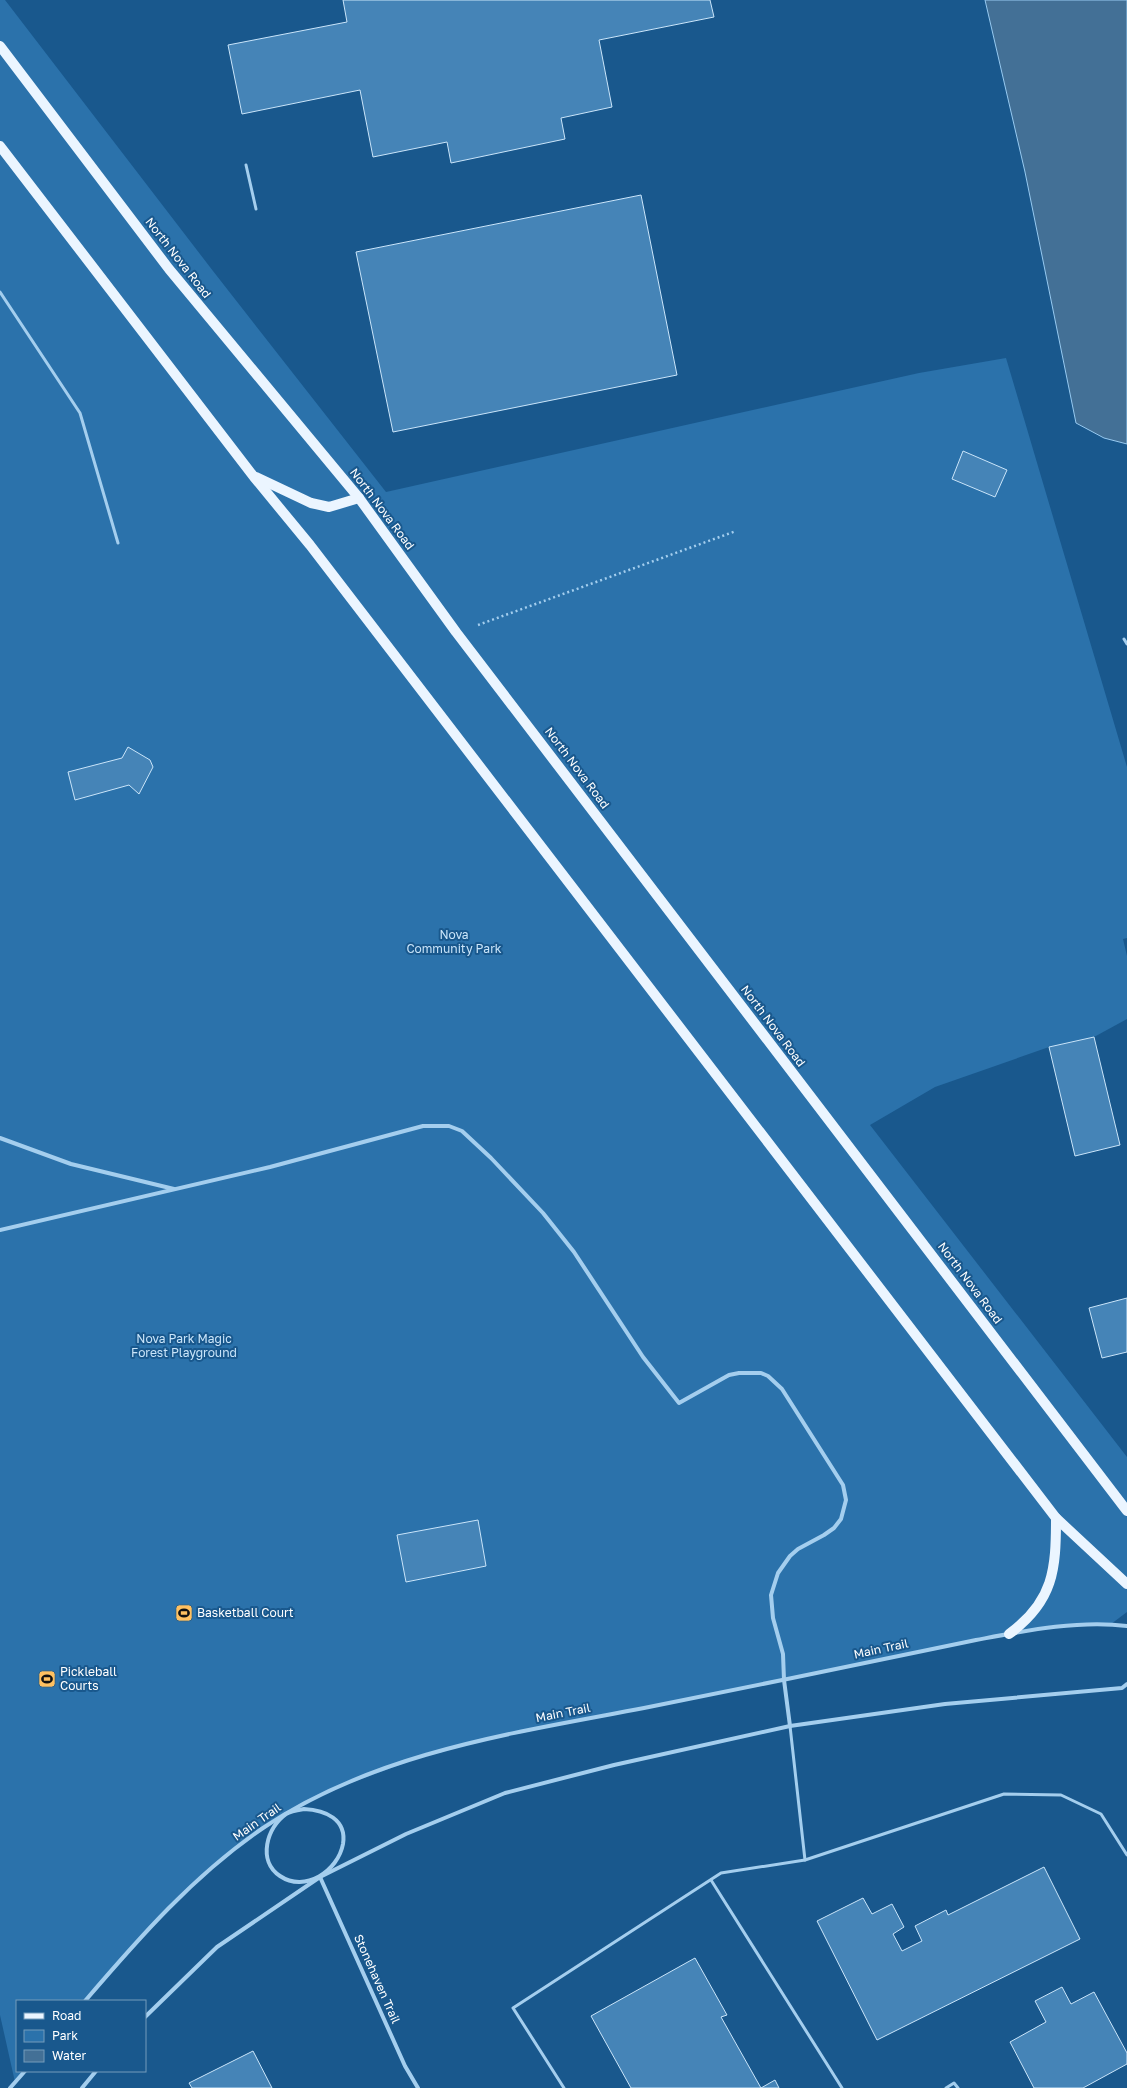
<svg xmlns="http://www.w3.org/2000/svg" width="1127" height="2088" viewBox="0 0 1127 2088" font-family="'Golos Text',sans-serif">
  <style>
    .green { fill: #2b72ab }
    .water { fill: #437096; stroke: #97caf1 }
    .building { fill: #4584b7; stroke: #cae5fa }
    .lines { fill: none; stroke-linecap: round; stroke-linejoin: round }
    .path { stroke: #a4ceee; stroke-width: 2.5; stroke-dasharray: 2 3; stroke-linecap: butt }
    .lane { stroke: #a4ceee; stroke-width: 3 }
    .street { stroke: #a4ceee; stroke-width: 4 }
    .primary { stroke: #ebf5ff; stroke-width: 10 }
    .labels { text-anchor: middle; stroke-width: 4; stroke-linejoin: round; paint-order: stroke }
    .street-label { font-size: 12px; fill: #fff; stroke: #19588d }
    .park-label { font-size: 12px; fill: #cae5fa; stroke: #19588d }
    .poi-label { font-size: 12px; fill: #fff; stroke: #19588d; text-anchor: start }
  </style>
  <rect width="100%" height="100%" fill="#19588d"/>
  <polygon class="green" points="0,0 5,0 213,271 386,492 919,373 1006,358 1127,767 1127,938 1123,939 1127,956 1127,1019 1094,1037 1049,1047 935,1087 870,1125 1127,1457 1127,1612 1111,1624 1092,1624 1009,1634 443,1749 329,1791 263,1828 198,1880 171,1905 87,2001 17,2001 17,2071 25,2071 15,2082 0,2015"/>
  <polygon class="water" points="985,0 1127,0 1127,444 1104,438 1076,423 1025,172"/>
  <g class="building">
    <polygon points="343,0 710,0 714,17 599,40 612,107 561,118 565,139 451,163 447,142 373,157 360,90 242,114 228,45 347,22"/>
    <polygon points="641,195 677,375 393,432 356,252"/>
    <polygon points="963,451 1007,470 995,497 952,479"/>
    <polygon points="128,747 150,760 153,767 139,794 129,785 75,800 68,772 122,758"/>
    <polygon points="1094,1037 1120,1145 1075,1156 1049,1047"/>
    <polygon points="1127,1298 1127,1352 1102,1358 1089,1308"/>
    <polygon points="478,1520 486,1566 406,1582 397,1535"/>
    <polygon points="1044,1867 1080,1939 877,2040 817,1921 863,1898 872,1914 892,1904 904,1927 893,1934 902,1951 922,1941 915,1926 946,1910 948,1915"/>
    <polygon points="695,1958 727,2015 721,2017 761,2088 775,2080 779,2088 631,2088 591,2016"/>
    <polygon points="1062,1987 1071,2004 1094,1992 1127,2053 1127,2064 1083,2088 1034,2088 1010,2042 1046,2022 1035,2001"/>
    <polygon points="253,2051 272,2088 192,2088 189,2083"/>
  </g>
  <g class="lines">
    <polyline class="path" points="478,625 736,531"/>
    <g class="lane">
      <polyline points="246,165 256,209"/>
      <polyline points="0,292 80,413 118,543"/>
      <polyline points="1124,639 1127,644"/>
      <polyline points="790,1726 805,1860"/>
      <polyline points="711,1880 842,2088"/>
      <polyline points="564,2088 513,2008 721,1873 805,1860 1004,1794 1061,1795 1101,1814 1127,1855"/>
      <polyline points="946,2088 954,2083 958,2088"/>
    </g>
    <g class="street">
      <polyline points="0,1138 71,1164 174,1189"/>
      <polyline points="0,1230 270,1167 423,1126 449,1126 462,1131 491,1158 543,1213 574,1252 643,1357 679,1403 729,1375 739,1373 761,1373 768,1376 782,1389 843,1485 846,1500 841,1519 834,1528 824,1535 798,1549 790,1556 778,1573 771,1595 773,1618 783,1654 784,1680 790,1726"/>
      <path d="M304,1809C325,1810 347,1819 343,1844C338,1871 305,1893 280,1876C257,1861 267,1827 286,1814C291,1811 298,1810 304,1809Z"/>
      <polyline points="320,1877 405,2066 418,2088"/>
      <path d="M85,2001C139,1938 194,1875 263,1828C376,1752 514,1733 644,1708C755,1686 865,1663 976,1640C1024,1631 1077,1620 1127,1626"/>
      <polyline points="145,2017 217,1947 320,1877 406,1834 505,1793 614,1765 790,1726 945,1704 1122,1688 1127,1684"/>
      <polyline points="10,2088 25,2071"/>
      <polyline points="82,2088 96,2071"/>
    </g>
    <g class="primary">
      <polyline points="0,46 169,269 359,498 456,632 1127,1511"/>
      <polyline points="0,146 254,477 310,545 1056,1518 1127,1584"/>
      <polyline points="256,477 311,503 329,507 359,498"/>
      <path d="M1009,1634C1054,1601 1056,1569 1056,1518"/>
    </g>
  </g>
  <defs>
    <symbol id="stadium-square" viewBox="-11 -11 22 22"><rect x="-9" y="-9" width="18" height="18" rx="4" fill="#ffc161" stroke="#19588d"/><path d="M0-5a6.5 5 0 1 0 0 10a6.5 5 0 1 0 0-10ZM-3.5-1.8h7v3.6h-7Z" fill="#111"/></symbol>
  </defs>
  <g fill-rule="evenodd">
    <use href="#stadium-square" x="174" y="1603" width="20" height="20"/>
    <use href="#stadium-square" x="37" y="1669" width="20" height="20"/>
  </g>
  <g class="labels">
    <g class="street-label">
      <text transform="translate(178 258) rotate(52)" y="4">North Nova Road</text>
      <text transform="translate(382 509) rotate(53)" y="4">North Nova Road</text>
      <text transform="translate(577 768) rotate(53)" y="4">North Nova Road</text>
      <text transform="translate(773 1026) rotate(53)" y="4">North Nova Road</text>
      <text transform="translate(970 1283) rotate(53)" y="4">North Nova Road</text>
      <text transform="translate(881 1649) rotate(-12)" y="4">Main Trail</text>
      <text transform="translate(563 1713) rotate(-11)" y="4">Main Trail</text>
      <text transform="translate(257 1822) rotate(-35)" y="4">Main Trail</text>
      <text transform="translate(377 1979) rotate(66)" y="4">Stonehaven Trail</text>
    </g>
    <g class="park-label">
      <text x="454" y="939">Nova<tspan x="454" dy="14">Community Park</tspan></text>
      <text x="184" y="1343">Nova Park Magic<tspan x="184" dy="14">Forest Playground</tspan></text>
    </g>
    <g class="poi-label">
      <text x="197" y="1617">Basketball Court</text>
      <text x="60" y="1676">Pickleball<tspan x="60" dy="14">Courts</tspan></text>
    </g>
  </g>
  <rect x="16" y="2000" width="130" height="72" fill="#19588d" stroke="#759bbb"/>
  <rect x="24" y="2013" width="20" height="6" fill="#ebf5ff" stroke="#759bbb"/>
  <text x="52" y="2020" font-size="12" fill="#ffffff">Road</text>
  <rect x="24" y="2030" width="20" height="12" fill="#2b72ab" stroke="#759bbb"/>
  <text x="52" y="2040" font-size="12" fill="#ffffff">Park</text>
  <rect x="24" y="2050" width="20" height="12" fill="#437096" stroke="#759bbb"/>
  <text x="52" y="2060" font-size="12" fill="#ffffff">Water</text>
</svg>
